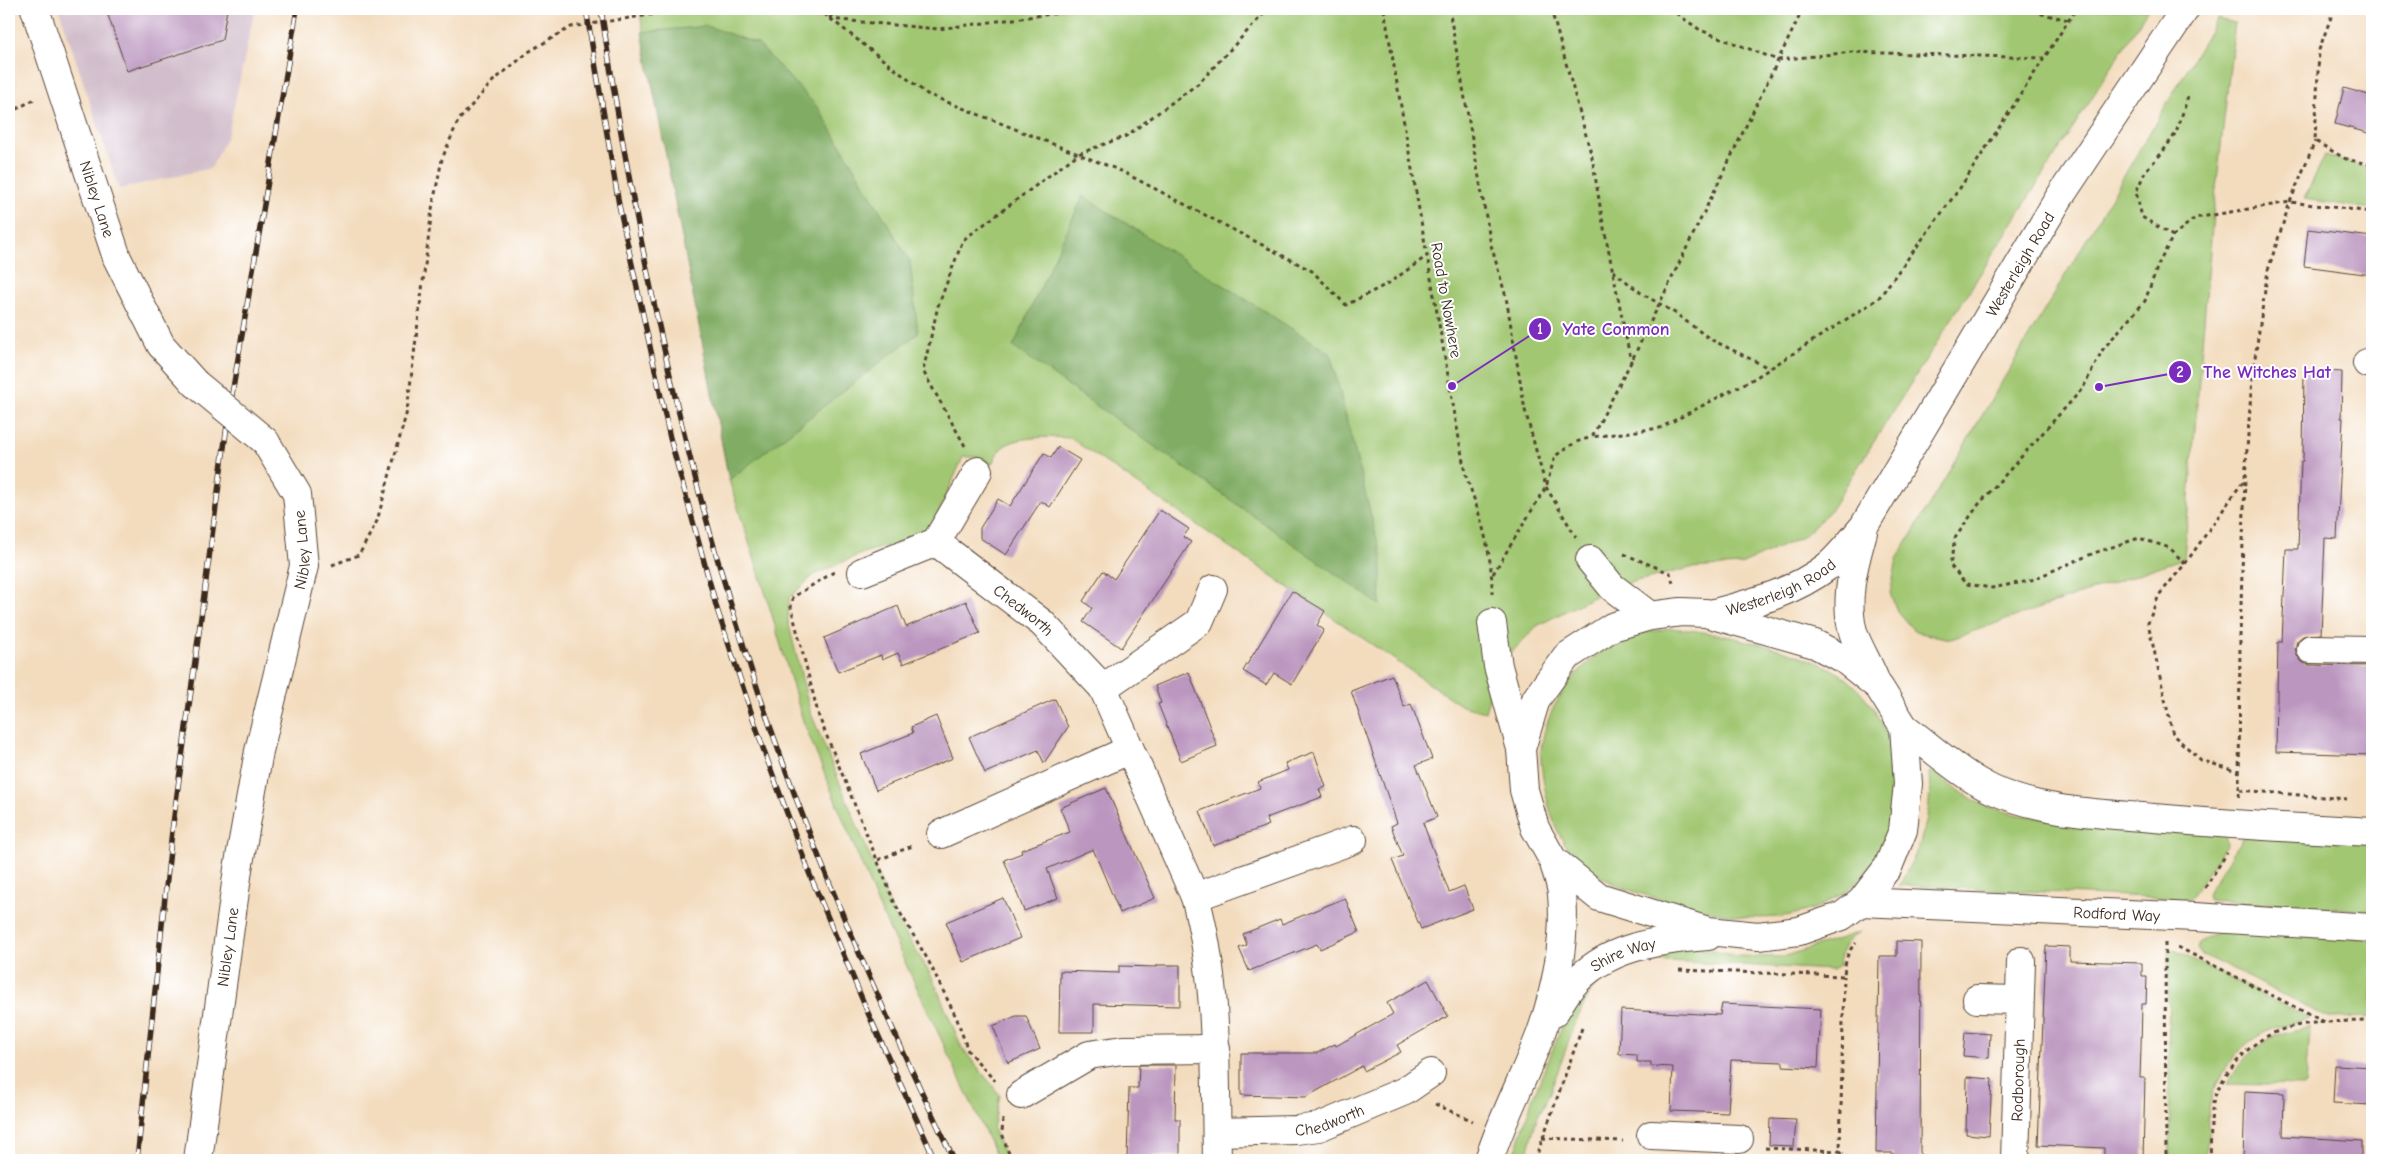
<svg xmlns="http://www.w3.org/2000/svg" width="2381" height="1169" viewBox="0 0 2381 1169" font-family="'Comic Neue',sans-serif">
  <style>
    .industrial { fill: #d1bdcb }
    .green { fill: #a1c772; stroke: #6e7848 }
    .forest { fill: #80ac64; stroke: #5e6b41 }
    .building { fill: #bb96bf }
    .lines { fill: none; stroke-linecap: round; stroke-linejoin: round }
    .minor-casing { stroke: #574536; stroke-width: 30 }
    .path { stroke: #574536; stroke-width: 3; stroke-dasharray: 4 4; stroke-linecap: butt }
    .minor { stroke: #fff; stroke-width: 28 }
    .rail-casing { stroke: #3b2a1e; stroke-width: 5.5 }
    .rail { stroke: #fff; stroke-width: 4; stroke-dasharray: 11; stroke-linecap: butt }
    .minor-bridge-casing { stroke: #574536; stroke-width: 30; stroke-linecap: butt }
    .minor-bridge { stroke: #fff; stroke-width: 28 }
    .labels { text-anchor: middle; stroke-width: 4; stroke-linejoin: round; paint-order: stroke }
    .street-label { font-size: 16px; fill: #3b2a1e; stroke: #fff }
    .leader { fill: none; stroke: #7b2cbf; stroke-width: 2 }
    .callout-dot { fill: #7b2cbf; stroke: #fff; stroke-width: 2 }
    .mark-label { font-size: 15px; text-anchor: middle; font-weight: bold; fill: #fff }
    .callout-label { font-size: 18px; text-anchor: middle; font-weight: bold; fill: #7b2cbf; stroke: #fff; stroke-width: 4; stroke-linejoin: round; paint-order: stroke }
  </style>
  <rect width="100%" height="100%" fill="#fff"/>
  <filter id="ink" filterUnits="userSpaceOnUse"><feTurbulence type="fractalNoise" baseFrequency=".02" numOctaves="2"/><feDisplacementMap in="SourceGraphic" scale="10" xChannelSelector="R" yChannelSelector="G"/><feConvolveMatrix kernelMatrix="1 2 1 2 8 2 1 2 1" color-interpolation-filters="sRGB"/></filter>
  <filter id="wash" filterUnits="userSpaceOnUse"><feTurbulence type="fractalNoise" baseFrequency=".0096" numOctaves="4" result="noise"/><feDisplacementMap in="SourceGraphic" scale="20" xChannelSelector="R" yChannelSelector="G"/><feGaussianBlur stdDeviation="1.12" result="paint"/><feColorMatrix in="noise" values="0 0 0 0 0 0 0 0 0 0 0 0 0 0 0 0 0 1.4 0 .05"/><feComposite in="paint" operator="in"/></filter>
  <g filter="url(#wash)">
    <rect width="100%" height="100%" fill="#f3dcbe"/>
    <polygon class="industrial" points="59,9 255,9 228,134 211,168 119,189"/>
    <g class="green">
      <path d="M639,9H2148L1830,511L1804,536L1741,565L1690,568L1612,587L1537,626L1498,666L1485,712L1462,706L1070,438C1052,437 1012,435 1000,450C996,454 994,460 992,464L978,457H963L935,521L928,530L901,542L863,553L814,575L789,598L788,621L810,711L894,915L932,977L962,1048L1000,1095L993,1129L1007,1160H998L878,905L803,721L766,595L729,480Z"/>
      <polygon points="2217,19 2235,23 2213,215 2184,558 1951,639 1915,632 1897,611 1890,593 1897,559"/>
      <polygon points="2325,155 2372,169 2372,209 2304,199"/>
      <path d="M1670,628C1713,631 1814,652 1847,679C1921,740 1909,873 1815,908C1769,925 1734,917 1689,906C1649,896 1607,889 1577,858C1559,841 1551,818 1546,794C1543,778 1539,760 1542,743C1550,696 1586,654 1630,637C1643,632 1657,631 1670,628Z"/>
      <path d="M1933,771L1950,785L1982,805L2018,815L2225,834L2227,844L2190,899L1899,885C1920,850 1933,815 1929,773Z"/>
      <polygon points="2244,835 2372,841 2372,911 2208,900 2208,892"/>
      <polygon points="2227,931 2372,939 2372,1017 2333,1018 2325,1016 2201,954 2197,949 2199,943 2211,935"/>
      <path d="M1860,932C1846,940 1840,950 1839,966L1832,970L1648,960L1633,961L1613,970L1593,987L1577,1019L1549,1095L1537,1118L1525,1160H1513L1532,1100L1571,1005L1608,965L1689,946L1737,956L1783,957Z"/>
      <path d="M2168,947L2310,1019C2270,1027 2243,1037 2222,1074C2218,1081 2214,1087 2212,1095C2206,1115 2208,1139 2206,1160H2170Z"/>
      <path d="M2309,1028L2305,1086L2227,1084C2246,1051 2270,1031 2309,1028Z"/>
    </g>
    <g class="forest">
      <polygon points="707,26 758,44 819,109 910,261 918,333 729,480 642,32"/>
      <polygon points="1083,196 1330,353 1382,559 1380,605 1013,347"/>
    </g>
    <g id="blocks">
      <g class="building">
        <polygon points="106,9 227,9 222,40 127,71"/>
        <polygon points="2344,88 2372,96 2372,134 2335,124"/>
        <polygon points="2308,229 2372,237 2372,275 2304,266"/>
        <polygon points="2304,370 2342,372 2341,418 2343,418 2337,539 2325,538 2321,634 2303,636 2297,641 2295,649 2298,657 2303,663 2310,665 2372,666 2372,755 2276,752 2278,642 2282,642 2286,549 2298,549 2301,461 2303,461"/>
        <polygon points="1058,447 1080,460 1050,507 1041,501 1006,555 980,538 980,528 998,499 1010,506 1044,453 1051,458"/>
        <polygon points="1160,510 1189,529 1183,537 1191,542 1121,648 1083,622 1092,608 1083,601 1103,571 1114,579"/>
        <polygon points="1292,591 1325,611 1317,625 1324,630 1292,684 1274,673 1266,685 1243,671"/>
        <polygon points="966,601 980,633 903,664 898,653 882,660 881,655 838,672 824,638 898,606 906,627"/>
        <polygon points="1189,672 1217,746 1181,761 1158,704 1161,703 1155,686"/>
        <polygon points="1392,675 1404,707 1411,704 1432,759 1416,765 1437,817 1423,823 1449,892 1464,886 1473,909 1421,929 1392,860 1403,856 1391,826 1397,823 1351,691"/>
        <polygon points="1055,699 1068,727 1044,763 1038,750 985,773 969,737"/>
        <polygon points="936,716 953,758 876,790 861,754 913,733 911,727"/>
        <polygon points="1314,752 1326,787 1319,789 1322,797 1266,818 1269,825 1213,846 1200,811 1260,788 1258,782 1288,770 1285,763"/>
        <polygon points="1106,788 1155,898 1120,913 1093,849 1047,869 1058,898 1024,911 1004,860 1022,853 1021,850 1070,832 1060,808"/>
        <polygon points="1003,898 1020,938 963,962 946,922"/>
        <polygon points="1345,898 1359,932 1320,949 1317,944 1249,971 1239,948 1247,945 1243,934 1280,919 1282,924"/>
        <polygon points="1897,941 1921,942 1920,1160 1893,1160 1893,1153 1876,1153 1879,956 1897,956"/>
        <polygon points="2046,946 2070,947 2070,961 2142,963 2142,976 2147,976 2146,1004 2142,1004 2141,1048 2140,1078 2145,1078 2143,1160 2104,1160 2104,1148 2038,1145"/>
        <polygon points="1157,965 1180,965 1180,1006 1094,1004 1094,1032 1059,1032 1060,971 1119,973 1119,966 1157,967"/>
        <polygon points="1428,980 1448,1016 1397,1045 1401,1052 1364,1071 1362,1066 1306,1097 1241,1095 1241,1053 1317,1053 1335,1044 1336,1046 1393,1014 1387,1003"/>
        <polygon points="1722,1004 1821,1009 1818,1068 1783,1066 1783,1062 1731,1060 1728,1113 1671,1111 1673,1067 1651,1066 1651,1062 1637,1062 1637,1055 1619,1054 1621,1010 1720,1015"/>
        <polygon points="1016,1016 1026,1016 1040,1049 1008,1063 993,1026"/>
        <polygon points="1965,1032 1990,1034 1989,1058 1963,1056"/>
        <polygon points="1139,1065 1176,1065 1175,1119 1180,1119 1180,1156 1152,1156 1152,1160 1127,1160 1129,1088 1138,1088"/>
        <polygon points="2335,1065 2372,1067 2372,1105 2333,1103"/>
        <polygon points="1967,1077 1992,1079 1989,1136 1966,1134"/>
        <polygon points="2245,1091 2284,1093 2283,1136 2362,1141 2362,1160 2243,1160"/>
        <polygon points="1770,1119 1796,1120 1794,1146 1769,1145"/>
      </g>
    </g>
  </g>
  <g filter="url(#ink)">
    <use href="#blocks" fill-opacity="0" stroke="#574536" stroke-width="1"/>
    <g class="lines">
      <defs>
        <g id="minor">
          <path id="s1" d="M35,9L117,258L161,345L195,383"/>
          <polyline points="2367,363 2372,364"/>
          <path d="M1863,532C1854,564 1843,602 1854,635C1860,650 1869,665 1875,680"/>
          <path id="s2" d="M936,542L1042,623L1103,688L1195,897C1219,982 1215,1072 1217,1160"/>
          <polyline points="1590,560 1612,587 1650,616"/>
          <polyline points="862,572 936,542 978,471"/>
          <polygon points="1681,612 1706,613 1815,644 1845,660 1879,687 1904,727 1908,784 1903,830 1888,867 1861,902 1842,916 1799,931 1758,936 1708,931 1599,897 1553,860 1535,828 1524,790 1521,749 1536,699 1566,657 1612,627 1650,616"/>
          <path id="s3" d="M1711,614C1752,603 1793,593 1828,566C1841,555 1853,539 1864,526L2059,198L2185,9"/>
          <polyline points="1492,623 1498,666 1521,749"/>
          <polyline points="2311,649 2372,650"/>
          <polyline points="1103,688 1199,622 1213,589"/>
          <path d="M1904,727C1932,748 1961,775 1993,790C2039,811 2093,813 2142,817C2219,824 2295,828 2372,832"/>
          <polyline points="941,834 1129,750"/>
          <polyline points="1195,897 1353,840"/>
          <path id="s4" d="M1861,902L2195,917L2372,928"/>
          <polyline points="1977,999 2018,1000"/>
          <path id="s5" d="M1554,1013C1559,1005 1564,995 1571,987C1605,946 1658,940 1708,936"/>
          <polyline points="1021,1095 1089,1055 1123,1050 1216,1049"/>
          <path id="s6" d="M1217,1132L1296,1130L1319,1127L1405,1091L1431,1073"/>
          <polyline points="1651,1135 1739,1139"/>
          <path id="s7" d="M198,1160L238,869L259,751L304,566L297,494L265,441"/>
          <path d="M1489,1160C1503,1116 1525,1076 1541,1033C1556,990 1566,939 1562,894C1561,883 1556,871 1553,860"/>
          <path id="s8" d="M2015,1160L2021,961"/>
        </g>
      </defs>
      <use href="#minor" class="minor-casing"/>
      <g class="path">
        <polyline points="818,9 927,94 1121,171 1312,271 1346,305 1389,283 1427,256"/>
        <path d="M1384,9L1465,473C1479,512 1493,552 1492,594"/>
        <polyline points="1449,9 1491,245 1506,297 1525,410 1546,487 1576,537"/>
        <polyline points="1551,9 1592,157 1602,218 1631,362"/>
        <polyline points="1670,9 1700,30 1778,60 1852,52 2044,58"/>
        <polyline points="1803,9 1631,362 1592,437 1660,428 1755,378 1878,299 1960,188 2076,9"/>
        <polyline points="2034,9 2042,14 2069,20"/>
        <polyline points="2334,9 2319,50 2315,141 2346,159 2372,165"/>
        <polyline points="829,18 851,9"/>
        <polyline points="829,19 938,29 1089,9"/>
        <polyline points="9,113 35,99"/>
        <polyline points="2173,236 2142,217 2136,192 2146,170 2161,154 2176,133 2189,94"/>
        <polyline points="1613,271 1641,293 1675,313 1710,339 1769,368"/>
        <polyline points="965,446 923,371 938,306 963,240 1078,154 1126,136 1199,83 1268,9"/>
        <polyline points="1624,554 1670,573 1673,583"/>
        <polyline points="2185,564 2170,548 2139,538 2094,553 2029,581 1992,588 1966,584 1950,565 1955,538 1979,504 2083,388 2103,349 2145,301 2158,265 2173,236 2195,218 2290,202 2372,212"/>
        <polyline points="332,565 359,555 377,521 407,411 432,209 442,159 458,121 493,81 530,51 571,27 688,9"/>
        <polyline points="834,572 793,597 791,607 819,717 895,904 928,960 957,1019 968,1051 995,1081"/>
        <polyline points="1493,574 1546,487 1555,456 1576,442 1592,437"/>
        <polyline points="2240,772 2201,760 2173,735 2148,623 2159,595 2185,564 2244,480"/>
        <polyline points="2240,790 2347,799"/>
        <polyline points="2239,797 2240,636 2245,478 2252,378 2268,270 2290,202 2315,141"/>
        <polyline points="878,860 915,845"/>
        <polyline points="2205,888 2227,853"/>
        <polyline points="2165,943 2166,1160"/>
        <polyline points="2178,947 2324,1022"/>
        <path d="M1679,970L1844,976C1845,964 1846,952 1856,943"/>
        <polyline points="1435,1104 1473,1121"/>
        <polyline points="1003,1119 1002,1133 1011,1160"/>
        <polyline points="1542,1138 1623,1141"/>
        <polyline points="1765,1148 1840,1151 1844,976"/>
        <polyline points="1840,1151 1850,1160"/>
        <polyline points="1535,1160 1582,1028"/>
        <path d="M2210,1160C2211,1142 2210,1121 2213,1103C2216,1090 2223,1079 2231,1069C2268,1018 2314,1022 2372,1021"/>
      </g>
      <use href="#minor" class="minor"/>
      <defs>
        <g id="rail">
          <polyline points="586,9 619,205 670,438 717,609 764,751 810,875 868,1013 935,1160"/>
          <path d="M601,9C643,288 706,568 809,832C853,944 902,1052 954,1160"/>
          <polyline points="137,1160 172,831 228,418 297,9"/>
        </g>
      </defs>
      <use href="#rail" class="rail-casing"/>
      <use href="#rail" class="rail"/>
      <defs>
        <polyline id="minor-bridge" points="195,383 265,441"/>
      </defs>
      <use href="#minor-bridge" class="minor-bridge-casing"/>
      <use href="#minor-bridge" class="minor-bridge"/>
    </g>
  </g>
  <g class="labels">
    <g class="street-label">
      <text dy="6" stroke="none"><textPath href="#s1" startOffset="200">Nibley Lane</textPath></text>
      <text dy="6" stroke="none"><textPath href="#s3" startOffset="486">Westerleigh Road</textPath></text>
      <text transform="translate(1447 300) rotate(80)" y="6">Road to Nowhere</text>
      <text dy="6" stroke="none"><textPath href="#s7" startOffset="620">Nibley Lane</textPath></text>
      <text dy="6" stroke="none"><textPath href="#s3" startOffset="75">Westerleigh Road</textPath></text>
      <text dy="6" stroke="none"><textPath href="#s2" startOffset="111">Chedworth</textPath></text>
      <text dy="6" stroke="none"><textPath href="#s4" startOffset="256">Rodford Way</textPath></text>
      <text dy="6" stroke="none"><textPath href="#s7" startOffset="215">Nibley Lane</textPath></text>
      <text dy="6" stroke="none"><textPath href="#s5" startOffset="94">Shire Way</textPath></text>
      <text dy="6" stroke="none"><textPath href="#s8" startOffset="80">Rodborough</textPath></text>
      <text dy="6" stroke="none"><textPath href="#s6" startOffset="114">Chedworth</textPath></text>
    </g>
  </g>
  <path class="leader" d="M1452 386L1540 329M2099 387L2180 372"/>
  <g class="callout-dot">
    <circle cx="1452" cy="386" r="5"/>
    <circle cx="2099" cy="387" r="5"/>
    <circle cx="1540" cy="329" r="12"/>
    <circle cx="2180" cy="372" r="12"/>
  </g>
  <g class="mark-label">
    <text x="1540" y="334">1</text>
    <text x="2180" y="377">2</text>
  </g>
  <g class="callout-label">
    <text x="1616" y="335">Yate Common</text>
    <text x="2267" y="378">The Witches Hat</text>
  </g>
  <rect width="2381" height="1169" fill="none" stroke="#fff" stroke-width="30"/>
</svg>
